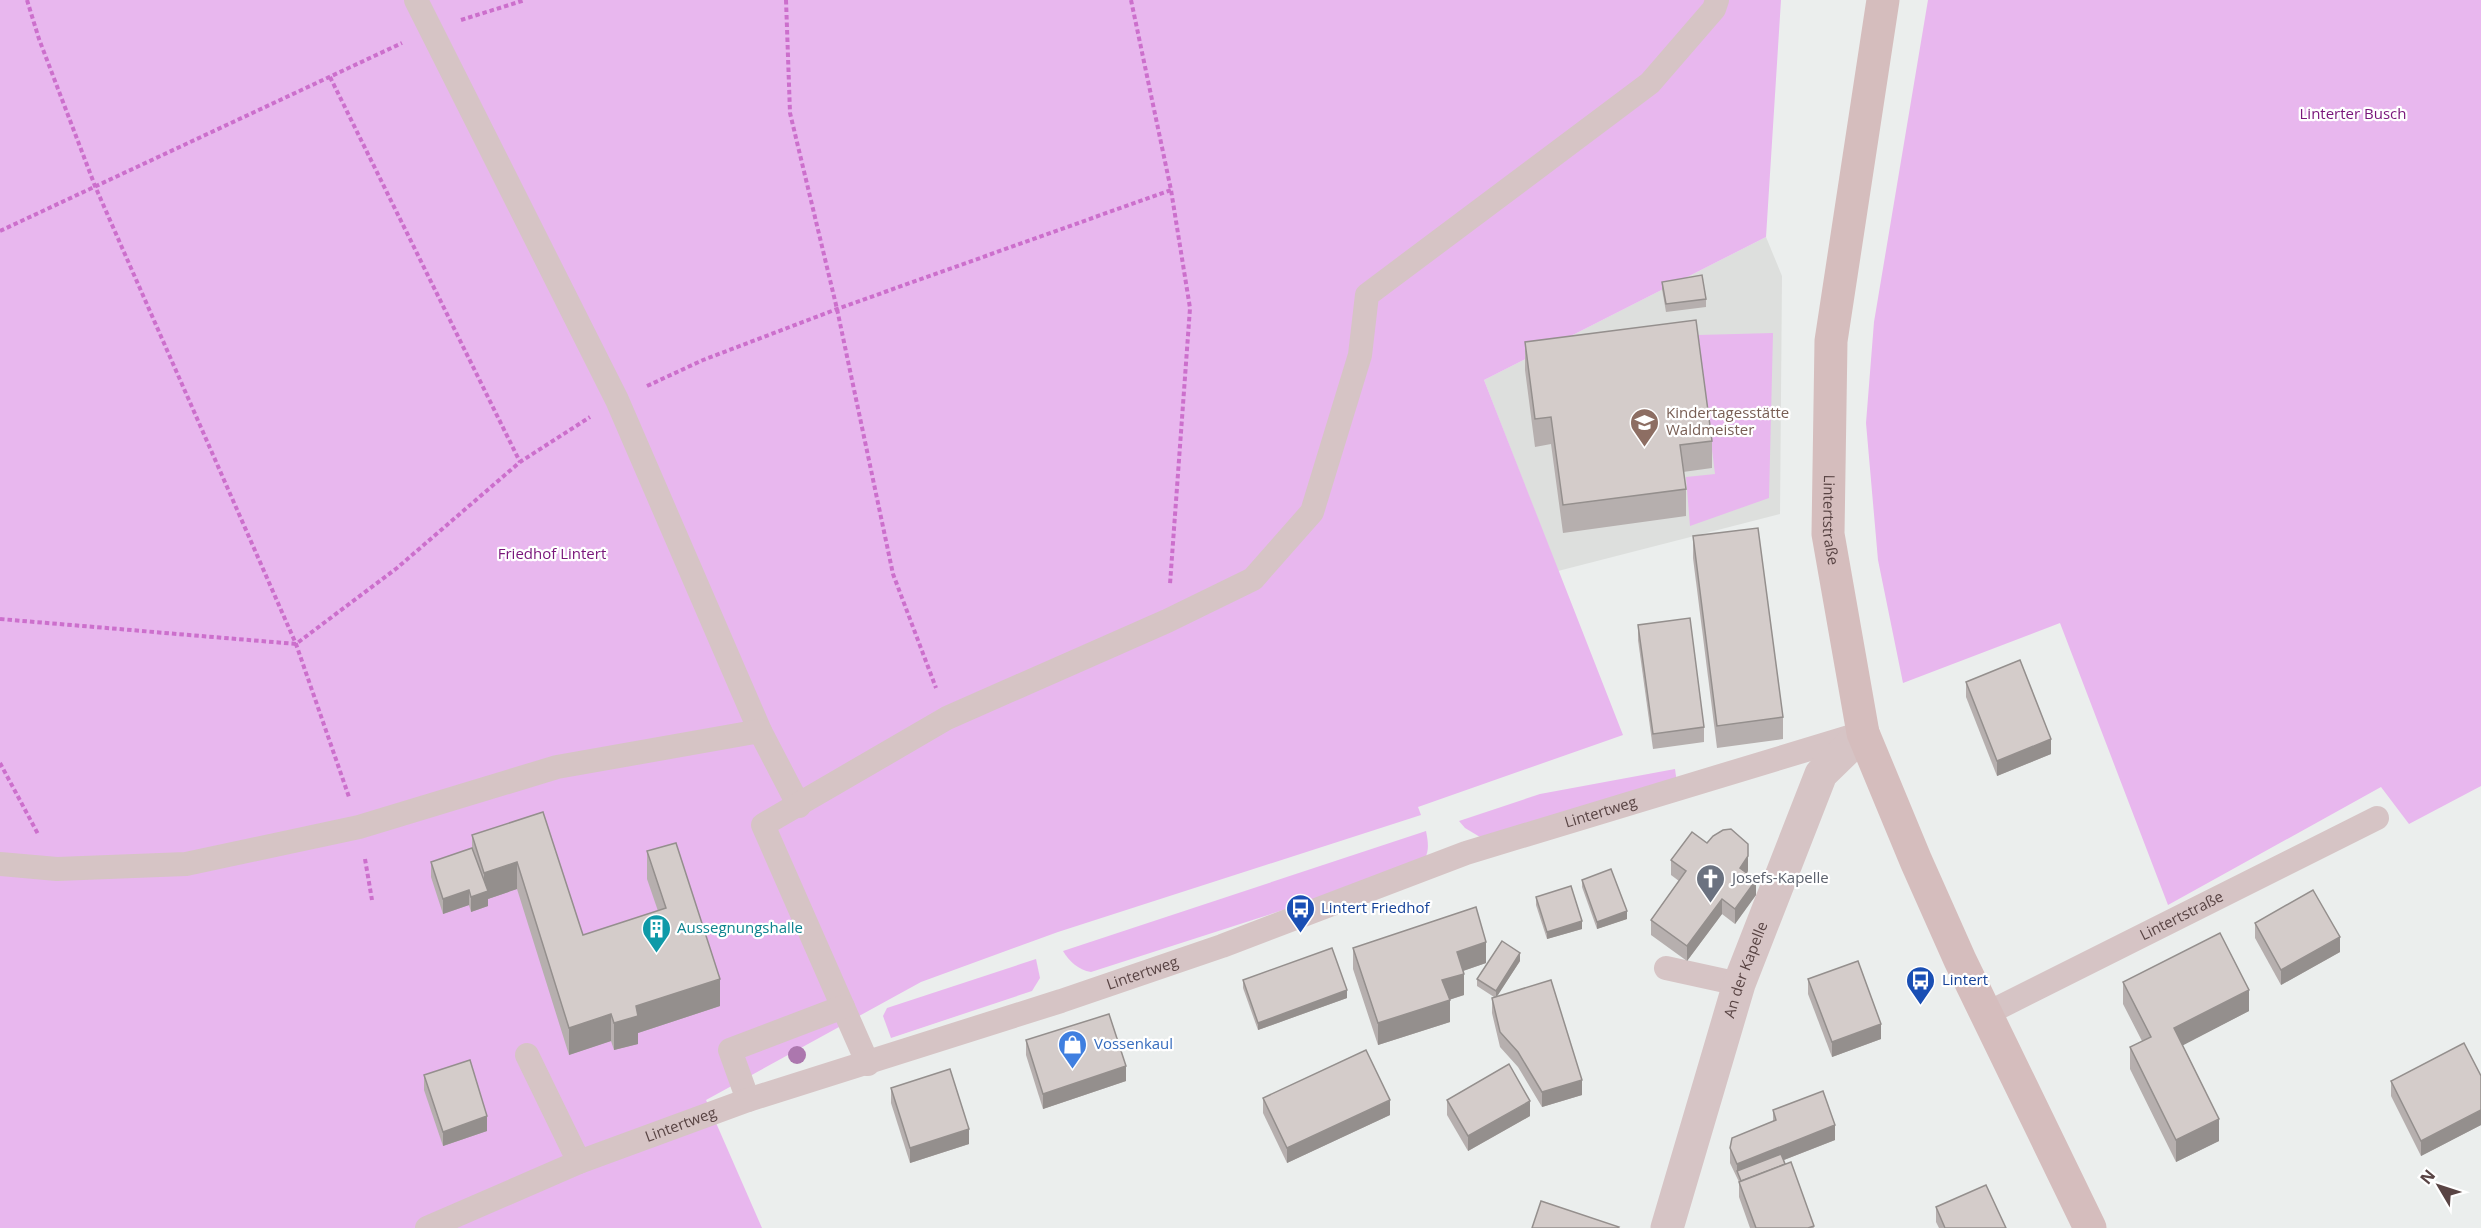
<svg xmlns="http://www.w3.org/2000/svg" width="2481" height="1228" viewBox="0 0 2481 1228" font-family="'Open Sans',sans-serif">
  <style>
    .education { fill: #dddfdd }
    .green { fill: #e8b7ee }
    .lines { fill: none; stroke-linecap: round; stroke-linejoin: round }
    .path { stroke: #cc6fcc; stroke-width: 4; stroke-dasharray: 4.5 3; stroke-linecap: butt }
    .lane { stroke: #d6c4c5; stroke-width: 24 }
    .street { stroke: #d6c4c5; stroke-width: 33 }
    .secondary { stroke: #d5bdbd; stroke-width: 33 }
    .tree { fill: #ac77ae }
    .wall { fill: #b6afae }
    .shaded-wall { fill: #948f8d }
    .building { fill: #d4ccca; stroke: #948f8d; stroke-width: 1.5 }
    .labels { text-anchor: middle; stroke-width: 4.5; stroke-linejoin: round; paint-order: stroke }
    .park-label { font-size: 15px; fill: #79157a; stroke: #fff }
    .education-label { font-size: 15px; fill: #785e54; stroke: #fff; text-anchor: start }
    .street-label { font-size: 15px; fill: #594444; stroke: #fff }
    .worship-label { font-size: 15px; fill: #5b616d; stroke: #fff; text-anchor: start }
    .transit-label { font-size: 15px; fill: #164399; stroke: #fff; text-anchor: start }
    .culture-label { font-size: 15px; fill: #0d838f; stroke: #fff; text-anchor: start }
    .shop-label { font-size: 15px; fill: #366cbe; stroke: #fff; text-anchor: start }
  </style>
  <rect width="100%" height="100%" fill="#ebeeed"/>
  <polygon class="education" points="1766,237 1782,276 1780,514 1558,571 1484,380"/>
  <g class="green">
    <polygon points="0,0 1781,0 1766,237 1484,380 1623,735 1418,807 1421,815 1058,932 921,982 706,1100 762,1228 0,1228"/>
    <polygon points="1928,0 2481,0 2481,786 2409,824 2381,787 2168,905 2060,623 1903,683 1878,560 1866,423 1874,322"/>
    <polygon points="1773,333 1769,498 1690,526 1686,477 1715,474 1698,335"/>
    <polygon points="1675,769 1677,783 1480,837 1465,828 1459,821 1540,794"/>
    <path d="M1426,831C1429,846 1430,857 1417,867L1091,972C1078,970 1069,961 1063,951Z"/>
    <polygon points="1036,959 1040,978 1032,991 891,1038 883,1016 887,1008"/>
  </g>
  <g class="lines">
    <g class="path">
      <polyline points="27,0 39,39 95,186 296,644 349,797"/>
      <polyline points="786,0 790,113 837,309 893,574 936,688"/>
      <polyline points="1131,0 1171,190 1190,308 1170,584"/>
      <polyline points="461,20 525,0"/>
      <polyline points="330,77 520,462"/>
      <polyline points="0,231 402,43"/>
      <polyline points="647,386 703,360 837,309 1171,190"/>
      <polyline points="0,619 296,644 397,568 520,462 590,417"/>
      <polyline points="0,763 38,834"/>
      <polyline points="365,859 372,900"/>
    </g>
    <g class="lane">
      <polyline points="416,0 617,400 760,731"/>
      <polyline points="0,864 57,869 186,864 359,827 557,767 760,731 799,806"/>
      <polyline points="1666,968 1739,984"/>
      <path id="s1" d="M1986,1014L2377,818"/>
      <polyline points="527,1055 579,1162"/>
      <polyline points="868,1064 763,825 947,718 1167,621 1253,579 1312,512 1360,355 1367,295 1650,83 1714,9 1717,0"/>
      <polyline points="748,1100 730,1050 843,1007"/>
      <path id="s2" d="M427,1228L579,1162L748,1100L1061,1001L1222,946L1466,853L1859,734"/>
    </g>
    <path class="street" id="s3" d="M1667,1228L1739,984L1821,774L1863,733"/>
    <path class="secondary" id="s4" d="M1883,0L1831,341L1828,534L1863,733L1916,861L1960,960L2090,1228"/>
  </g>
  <circle class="tree" cx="797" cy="1055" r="9"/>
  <g class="wall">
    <polygon points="1662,282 1706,299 1706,307 1666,312 1662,289"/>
    <polygon points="1525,342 1712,441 1712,468 1683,472 1686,489 1686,516 1563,533 1551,444 1535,447 1525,370"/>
    <polygon points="1693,536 1783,717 1783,739 1717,748 1693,558"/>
    <polygon points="1638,625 1704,727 1704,742 1653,749 1638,640"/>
    <polygon points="1966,682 2051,754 1997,776 1966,697"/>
    <polygon points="543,812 583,935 658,911 647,879 647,851 720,1006 638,1033 638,1044 614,1050 611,1041 569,1055 517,889 488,899 488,906 471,912 469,905 443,914 431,877 431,862 472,848 472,835"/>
    <polygon points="1707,843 1748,871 1747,873 1756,895 1735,924 1722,914 1687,961 1651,935 1651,920 1679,881 1671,875 1671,860"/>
    <polygon points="1582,880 1627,919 1597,929 1582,887"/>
    <polygon points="1536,897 1582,929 1547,939 1536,905"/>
    <polygon points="2255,923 2340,952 2281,985 2255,938"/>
    <polygon points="1353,948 1486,963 1463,971 1464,995 1449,1000 1450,1022 1378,1045 1353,969"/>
    <polygon points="1520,961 1497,996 1582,1095 1542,1107 1518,1067 1500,1047 1492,1013 1492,998 1494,997 1477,986 1477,979"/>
    <polygon points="1808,979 1881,1039 1832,1057 1808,994"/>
    <polygon points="1243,980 1347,998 1258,1030 1243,988"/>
    <polygon points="2123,982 2249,1011 2182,1045 2219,1141 2176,1162 2130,1069 2130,1047 2142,1041 2123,1004"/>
    <polygon points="1026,1040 1126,1081 1043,1109 1026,1055"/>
    <polygon points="424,1075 487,1131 443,1146 424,1090"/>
    <polygon points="2481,1076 2481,1125 2421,1156 2391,1096 2391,1081"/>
    <polygon points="891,1088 969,1144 910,1163 891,1103"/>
    <polygon points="1263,1098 1390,1115 1287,1163 1263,1113"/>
    <polygon points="1447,1100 1530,1116 1468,1151 1447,1115"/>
    <polygon points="1773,1110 1835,1140 1784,1160 1814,1228 1750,1228 1739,1197 1739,1182 1730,1163 1730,1148 1773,1122"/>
    <polygon points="1936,1207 2006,1228 1939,1228 1936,1222"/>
  </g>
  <g class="shaded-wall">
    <polygon points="2051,739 2051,754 1997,776 1997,761"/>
    <polygon points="1748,856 1748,871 1740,883 1740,868"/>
    <polygon points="517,862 517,889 488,899 488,906 471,912 471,897 484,892 484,873"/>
    <polygon points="1756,880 1756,895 1735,924 1735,909"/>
    <polygon points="469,890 469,905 443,914 443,899"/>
    <polygon points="1722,899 1722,914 1687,961 1687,946"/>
    <polygon points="1627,911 1627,919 1597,929 1597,922"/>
    <polygon points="1582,921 1582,929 1547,939 1547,932"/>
    <polygon points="2340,937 2340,952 2281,985 2281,970"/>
    <polygon points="1486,942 1486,963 1457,973 1457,952"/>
    <polygon points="1520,953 1520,961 1496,998 1496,991"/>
    <polygon points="1464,974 1464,995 1442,1002 1442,980"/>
    <polygon points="720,979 720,1006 638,1033 638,1044 614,1050 614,1023 636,1006"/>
    <polygon points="1347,990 1347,998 1258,1030 1258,1023"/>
    <polygon points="2249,990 2249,1011 2174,1050 2174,1028"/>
    <polygon points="1450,1000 1450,1022 1378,1045 1378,1023"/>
    <polygon points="611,1014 611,1041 569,1055 569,1028"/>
    <polygon points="1881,1024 1881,1039 1832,1057 1832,1042"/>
    <polygon points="1126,1066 1126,1081 1043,1109 1043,1094"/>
    <polygon points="1582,1080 1582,1095 1542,1107 1542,1092"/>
    <polygon points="1390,1100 1390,1115 1287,1163 1287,1148"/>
    <polygon points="1530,1101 1530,1116 1468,1151 1468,1136"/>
    <polygon points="2481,1110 2481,1125 2421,1156 2421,1141"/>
    <polygon points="487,1116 487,1131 443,1146 443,1132"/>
    <polygon points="2219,1119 2219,1141 2176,1162 2176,1140"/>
    <polygon points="1835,1125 1835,1140 1740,1177 1737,1171 1737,1164"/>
    <polygon points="969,1129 969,1144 910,1163 910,1148"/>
  </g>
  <g class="building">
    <polygon points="1702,275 1706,299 1666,304 1662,282"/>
    <polygon points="1696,320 1712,441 1680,445 1686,489 1563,505 1551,417 1535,419 1525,342"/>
    <polygon points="1758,528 1783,717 1717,726 1693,536"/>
    <polygon points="1690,618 1704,727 1653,734 1638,625"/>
    <polygon points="2020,660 2051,739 1997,761 1966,682"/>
    <polygon points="543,812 583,935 666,908 647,851 676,843 720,979 636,1006 638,1016 614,1023 611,1014 569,1028 517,862 484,873 472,835"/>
    <polygon points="1731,829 1748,844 1748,856 1740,868 1756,880 1735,909 1722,899 1687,946 1651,920 1686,871 1671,860 1692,832 1707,843 1713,836 1723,830"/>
    <polygon points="472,848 488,891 471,897 469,890 443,899 431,862"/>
    <polygon points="1611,869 1627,911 1597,922 1582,880"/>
    <polygon points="1571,886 1582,921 1547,932 1536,897"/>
    <polygon points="2313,890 2340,937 2281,970 2255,923"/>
    <polygon points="1476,907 1486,942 1457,952 1464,974 1442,980 1450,1000 1378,1023 1353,948"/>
    <polygon points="2220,933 2249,990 2174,1028 2219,1119 2176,1140 2130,1047 2151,1037 2123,982"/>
    <polygon points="1502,941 1520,953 1496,991 1477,979"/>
    <polygon points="1332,948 1347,990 1258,1023 1243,980"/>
    <polygon points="1858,961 1881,1024 1832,1042 1808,979"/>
    <polygon points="1551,980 1582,1080 1542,1092 1518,1052 1500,1032 1492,998"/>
    <polygon points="1109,1014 1126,1066 1043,1094 1026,1040"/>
    <polygon points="2464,1043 2481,1076 2481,1110 2421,1141 2391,1081"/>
    <polygon points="1366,1050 1390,1100 1287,1148 1263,1098"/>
    <polygon points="470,1060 487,1116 443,1132 424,1075"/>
    <polygon points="1509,1064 1530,1101 1468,1136 1447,1100"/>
    <polygon points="950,1069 969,1129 910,1148 891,1088"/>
    <polygon points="1823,1091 1835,1125 1737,1164 1730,1148 1732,1138 1776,1120 1773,1110"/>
    <polygon points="1781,1154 1785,1164 1741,1181 1737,1171"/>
    <polygon points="1791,1162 1814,1226 1808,1228 1756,1228 1739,1182"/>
    <polygon points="1986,1185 2006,1228 1945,1228 1936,1207"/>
    <polygon points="1541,1201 1619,1227 1618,1228 1532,1228"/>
  </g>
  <defs>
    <symbol id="school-pin" viewBox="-11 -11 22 30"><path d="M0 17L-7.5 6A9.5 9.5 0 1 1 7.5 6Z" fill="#8d6e63" stroke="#fff"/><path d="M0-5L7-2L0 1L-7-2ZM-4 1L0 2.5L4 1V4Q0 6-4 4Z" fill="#fff"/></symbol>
    <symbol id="church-pin" viewBox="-11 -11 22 30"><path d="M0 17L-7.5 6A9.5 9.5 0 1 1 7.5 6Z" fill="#6b7280" stroke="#fff"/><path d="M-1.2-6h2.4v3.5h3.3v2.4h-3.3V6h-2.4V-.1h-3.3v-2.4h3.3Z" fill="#fff"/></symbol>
    <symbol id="bus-pin" viewBox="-11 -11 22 30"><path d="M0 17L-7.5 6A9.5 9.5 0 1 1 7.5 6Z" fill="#1a4fb4" stroke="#fff"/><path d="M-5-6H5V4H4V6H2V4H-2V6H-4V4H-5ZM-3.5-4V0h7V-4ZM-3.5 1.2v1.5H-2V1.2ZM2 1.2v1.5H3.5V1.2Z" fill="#fff"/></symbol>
    <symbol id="building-pin" viewBox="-11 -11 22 30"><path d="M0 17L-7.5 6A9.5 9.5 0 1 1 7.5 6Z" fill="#0f9aa8" stroke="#fff"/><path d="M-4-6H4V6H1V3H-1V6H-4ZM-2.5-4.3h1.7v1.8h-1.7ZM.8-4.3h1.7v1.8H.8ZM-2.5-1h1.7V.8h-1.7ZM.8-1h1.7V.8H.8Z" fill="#fff"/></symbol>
    <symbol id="shop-pin" viewBox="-11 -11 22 30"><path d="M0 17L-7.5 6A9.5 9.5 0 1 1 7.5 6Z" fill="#3f7fe0" stroke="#fff"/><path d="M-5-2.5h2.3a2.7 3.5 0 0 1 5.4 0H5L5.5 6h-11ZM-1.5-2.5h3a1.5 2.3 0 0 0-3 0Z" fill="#fff"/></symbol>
  </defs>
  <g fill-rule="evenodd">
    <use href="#school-pin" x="1628" y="406" width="33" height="45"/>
    <use href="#church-pin" x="1694" y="862" width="33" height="45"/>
    <use href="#bus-pin" x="1284" y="892" width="33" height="45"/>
    <use href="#building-pin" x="640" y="912" width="33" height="45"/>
    <use href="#bus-pin" x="1904" y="964" width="33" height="45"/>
    <use href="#shop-pin" x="1056" y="1028" width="33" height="45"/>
  </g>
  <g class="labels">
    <g class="park-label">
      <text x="2353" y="119">Linterter Busch</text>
      <text x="552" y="559">Friedhof Lintert</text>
    </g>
    <g class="education-label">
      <text x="1666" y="418">Kindertagesstätte<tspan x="1666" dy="17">Waldmeister</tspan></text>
    </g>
    <g class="street-label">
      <text dy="5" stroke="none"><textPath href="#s4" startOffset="524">Lintertstraße</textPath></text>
      <text dy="5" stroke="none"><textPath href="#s2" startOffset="1246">Lintertweg</textPath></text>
      <text dy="5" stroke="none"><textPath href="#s1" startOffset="219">Lintertstraße</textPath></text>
      <text dy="5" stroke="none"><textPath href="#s3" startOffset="270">An der Kapelle</textPath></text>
      <text dy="5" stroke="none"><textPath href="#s2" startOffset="760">Lintertweg</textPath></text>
      <text dy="5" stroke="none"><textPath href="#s2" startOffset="274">Lintertweg</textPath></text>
    </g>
    <g class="worship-label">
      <text x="1732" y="883">Josefs-Kapelle</text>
    </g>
    <g class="transit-label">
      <text x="1321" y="913">Lintert Friedhof</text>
      <text x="1942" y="985">Lintert</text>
    </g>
    <g class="culture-label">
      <text x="677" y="933">Aussegnungshalle</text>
    </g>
    <g class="shop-label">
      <text x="1094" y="1049">Vossenkaul</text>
    </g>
  </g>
  <g transform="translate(2439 1186) rotate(309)" stroke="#ffffff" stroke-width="4.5" paint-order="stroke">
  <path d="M0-4.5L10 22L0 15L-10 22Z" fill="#594444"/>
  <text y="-9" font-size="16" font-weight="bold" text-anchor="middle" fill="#594444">N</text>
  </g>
</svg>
